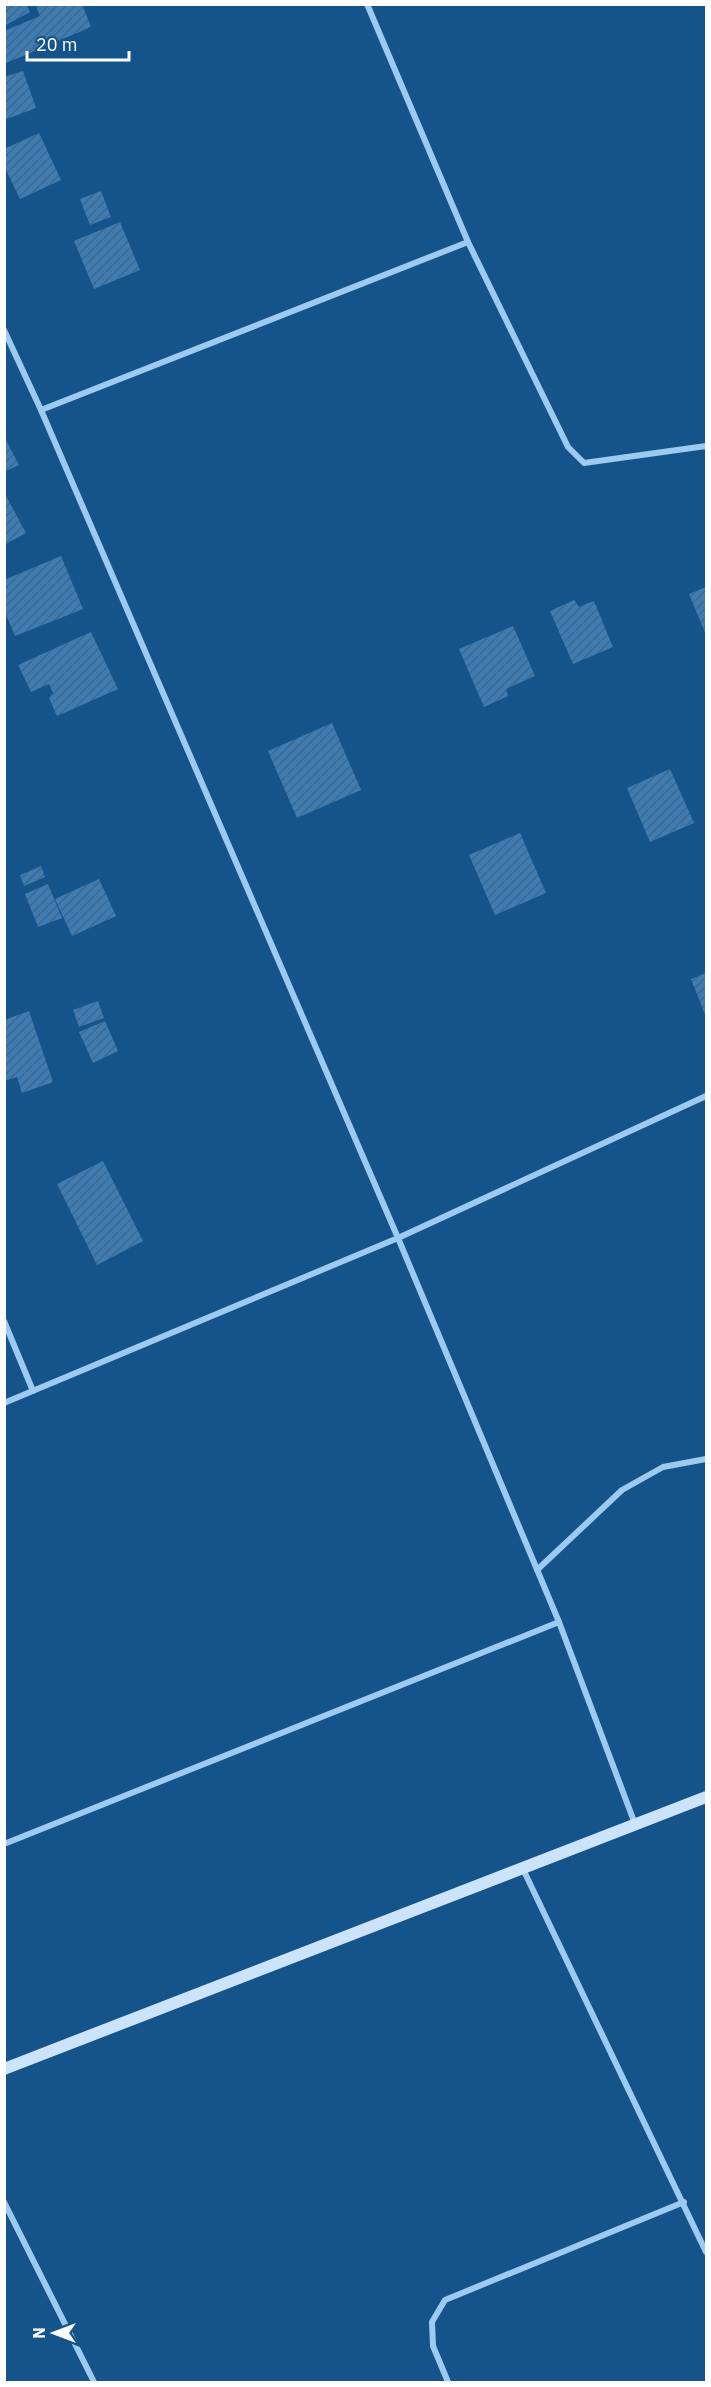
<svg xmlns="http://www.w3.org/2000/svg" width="711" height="2387" viewBox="0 0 711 2387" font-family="'IBM Plex Sans',sans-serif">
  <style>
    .building { fill: url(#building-hatch) }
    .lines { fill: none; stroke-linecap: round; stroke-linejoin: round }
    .street { stroke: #9dcaf0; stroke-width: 6 }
    .secondary { stroke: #cbe4fb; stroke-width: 12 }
  </style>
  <defs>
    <pattern id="building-hatch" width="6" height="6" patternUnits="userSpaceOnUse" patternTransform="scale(1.5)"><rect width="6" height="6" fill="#3d7db4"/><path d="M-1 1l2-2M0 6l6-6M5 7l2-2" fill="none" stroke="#446785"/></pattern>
  </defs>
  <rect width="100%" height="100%" fill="#15538b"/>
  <g class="building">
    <polygon points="4,4 26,4 30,12 4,26"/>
    <polygon points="41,4 82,4 91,27 4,64 4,31 40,16 36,6"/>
    <polygon points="23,71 36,108 4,120 4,77"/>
    <polygon points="39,133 61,180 20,199 4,166 4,149"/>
    <polygon points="101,191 111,217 90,225 80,199"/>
    <polygon points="120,222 140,270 94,289 74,241"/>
    <polygon points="4,436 19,465 4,472"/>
    <polygon points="4,492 26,533 4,545"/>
    <polygon points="61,556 83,609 15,636 4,610 4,580"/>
    <polygon points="706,587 706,635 689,594"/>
    <polygon points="574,600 579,607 594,601 613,647 573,664 550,611"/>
    <polygon points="513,626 535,676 506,689 508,696 484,707 459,649"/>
    <polygon points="91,632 118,689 57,716 49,698 53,693 49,684 31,692 18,665"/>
    <polygon points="332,723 361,790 297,818 268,751"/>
    <polygon points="670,769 694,823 650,842 627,788"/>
    <polygon points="520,833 546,893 495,915 469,855"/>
    <polygon points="41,866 45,877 24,886 20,875"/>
    <polygon points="99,879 116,916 72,936 55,899"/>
    <polygon points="48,884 62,918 38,927 25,894"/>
    <polygon points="706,973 706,1017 691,979"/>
    <polygon points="98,1001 104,1018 79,1027 73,1010"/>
    <polygon points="29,1011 53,1082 22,1093 17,1077 4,1081 4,1020"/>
    <polygon points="105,1021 118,1051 93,1063 79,1032"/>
    <polygon points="103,1161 143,1241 97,1265 57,1184"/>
  </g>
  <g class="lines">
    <g class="street">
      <polyline points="367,4 468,242 568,447 584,463 706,446"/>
      <polyline points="4,330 41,410 398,1238 559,1622 635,1824"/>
      <polyline points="41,410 468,242"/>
      <polyline points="4,1321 33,1391"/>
      <polyline points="4,1403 398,1238 706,1096"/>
      <polyline points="537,1570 622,1490 663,1467 706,1459"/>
      <polyline points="4,1844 559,1622"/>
      <polyline points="522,1867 706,2252"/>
      <polyline points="4,2202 94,2382"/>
      <polyline points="448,2382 433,2346 432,2322 445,2300 684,2202"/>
    </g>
    <polyline class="secondary" points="4,2069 706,1797"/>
  </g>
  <rect width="711" height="2387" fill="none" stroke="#ffffff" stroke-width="12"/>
  <g transform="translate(54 2333) rotate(270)" stroke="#15538b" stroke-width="4.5" paint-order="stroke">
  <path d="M0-4.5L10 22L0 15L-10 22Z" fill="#ffffff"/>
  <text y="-9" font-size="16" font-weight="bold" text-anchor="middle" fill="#ffffff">N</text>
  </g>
  <path d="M27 51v9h102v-9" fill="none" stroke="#ffffff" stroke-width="3"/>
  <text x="36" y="51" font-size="18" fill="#ffffff" stroke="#15538b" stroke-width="4.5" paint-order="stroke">20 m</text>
</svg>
